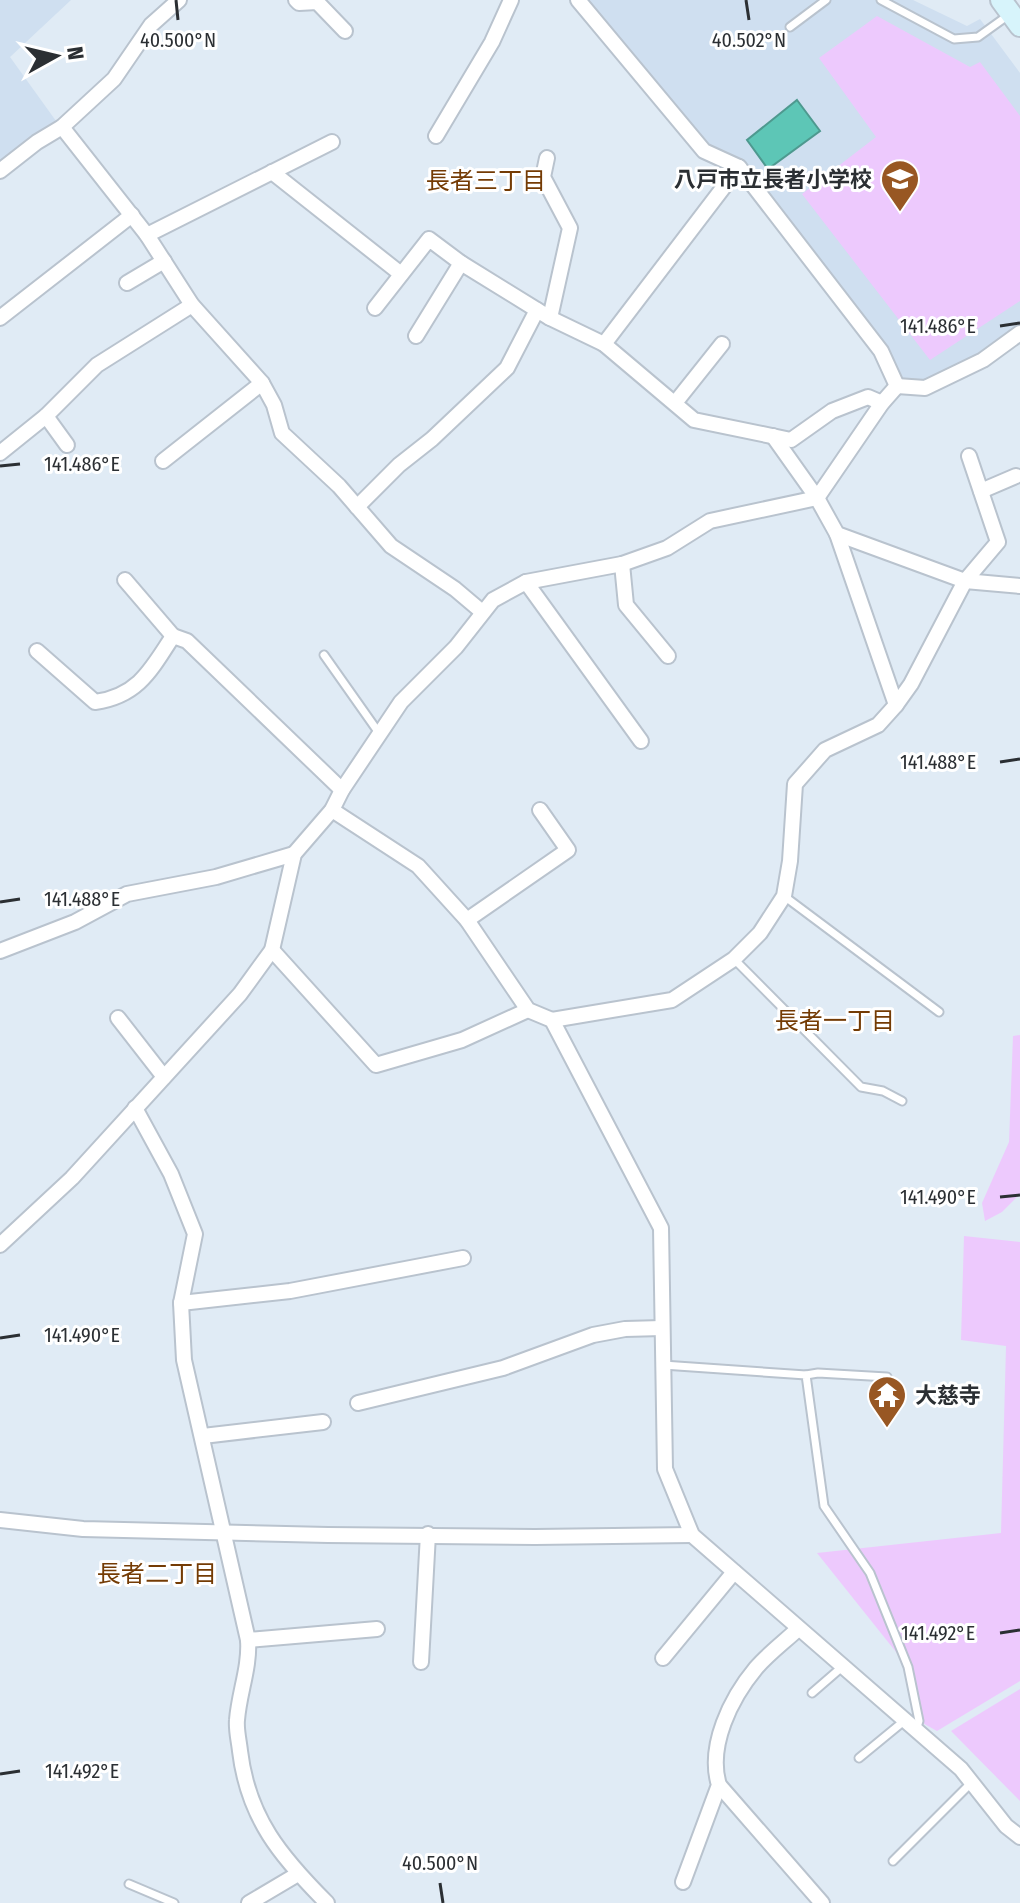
<svg xmlns="http://www.w3.org/2000/svg" width="1020" height="1903" viewBox="0 0 1020 1903" font-family="'Fira Sans Condensed','Noto Sans JP',sans-serif">
  <style>
    .built { fill: #cfdff0 }
    .green { fill: #edc9fd }
    .water { fill: #5dc6b6; stroke: #4e998f; stroke-width: 2 }
    .lines { fill: none; stroke-linecap: round; stroke-linejoin: round }
    .lane-casing { stroke: #b9c3ce; stroke-width: 11 }
    .street-casing { stroke: #b9c3ce; stroke-width: 18 }
    .secondary-casing { stroke: #b9c3ce; stroke-width: 24 }
    .lane { stroke: #fff; stroke-width: 7 }
    .street { stroke: #fff; stroke-width: 14 }
    .secondary { stroke: #d7f4fb; stroke-width: 20 }
    .ticks { fill: none; stroke: #2b2f33; stroke-width: 3 }
    .labels { text-anchor: middle; stroke-width: 6; stroke-linejoin: round; paint-order: stroke }
    .poi-label { font-size: 22px; font-weight: bold; fill: #2b2f33; stroke: #fff; text-anchor: end }
    .neighbourhood-label { font-size: 24px; fill: #743b04; stroke: #fff }
    .ticks-label { font-size: 20px; text-anchor: middle; fill: #2b2f33; stroke: #fff; stroke-width: 6; stroke-linejoin: round; paint-order: stroke }
  </style>
  <rect width="100%" height="100%" fill="#e0ebf5"/>
  <g class="built">
    <polygon points="0,0 71,0 10,57 56,121 0,165"/>
    <polygon points="585,0 913,0 967,26 980,19 1020,73 1020,327 981,354 949,370 916,383 900,379 740,160 701,143"/>
  </g>
  <g class="green">
    <polygon points="877,16 970,67 980,62 1020,116 1020,301 930,360 802,194 876,137 819,58"/>
    <polygon points="1020,1035 1020,1194 1002,1212 985,1221 982,1203 1009,1142 1013,1036"/>
    <polygon points="964,1236 1020,1242 1020,1681 937,1731 919,1721 908,1667 817,1553 1001,1533 1006,1346 961,1340"/>
    <polygon points="1020,1689 1020,1801 951,1731"/>
  </g>
  <polygon class="water" points="797,100 820,131 768,169 747,140"/>
  <g class="lines">
    <defs>
      <g id="lane">
        <polyline points="881,0 954,39 978,37 1010,14"/>
        <polyline points="790,27 826,0"/>
        <polyline points="324,655 379,733"/>
        <polyline points="784,896 939,1012"/>
        <polyline points="734,959 861,1087 883,1091 902,1101"/>
        <polyline points="663,1365 806,1375 824,1506 870,1573 908,1667 919,1721 916,1730"/>
        <polyline points="806,1375 818,1373 887,1377"/>
        <polyline points="812,1693 842,1667"/>
        <polyline points="859,1758 904,1721"/>
        <polyline points="893,1861 971,1783"/>
        <polyline points="129,1884 174,1903"/>
      </g>
      <g id="street">
        <polyline points="296,0 299,3 317,2 345,31"/>
        <polyline points="578,0 704,151 739,167 881,351 897,386"/>
        <polyline points="62,127 147,235 192,305 262,383 274,405 282,433 339,486 391,546 455,589 481,611"/>
        <polyline points="436,136 492,42 511,0"/>
        <polyline points="547,158 543,177 570,228 550,318"/>
        <polyline points="0,171 37,142 62,127 114,79 151,25 179,0"/>
        <polyline points="272,172 401,274"/>
        <polyline points="147,235 332,142"/>
        <polyline points="127,283 164,261"/>
        <polyline points="375,308 429,239 461,263 550,318 604,344 694,420 791,440 832,411 868,397 882,403"/>
        <polyline points="0,318 132,215"/>
        <polyline points="416,336 461,263"/>
        <polyline points="604,344 739,167"/>
        <polyline points="897,386 925,388 983,360 1020,333"/>
        <polyline points="675,403 722,344"/>
        <polyline points="773,436 817,498 837,534 965,581 1020,586"/>
        <polyline points="67,445 46,416 97,365 192,305"/>
        <polyline points="0,453 46,416"/>
        <polyline points="163,461 262,383"/>
        <polyline points="981,491 1016,476"/>
        <polyline points="357,507 399,465 432,439 507,368 537,310"/>
        <polyline points="837,534 896,705"/>
        <polyline points="622,564 626,605 668,656"/>
        <polyline points="125,580 173,636"/>
        <polyline points="526,582 641,741"/>
        <path d="M37,651L95,702C138,696 151,670 173,636L187,641L342,790"/>
        <polyline points="332,810 418,866 467,920 528,1010 552,1020 661,1228 665,1469 692,1535 961,1769 1006,1826 1020,1837"/>
        <polyline points="467,920 568,850 540,810"/>
        <polyline points="272,950 376,1065 462,1040 528,1010"/>
        <polyline points="0,951 75,922 127,894 216,877 294,854"/>
        <polyline points="118,1018 164,1077"/>
        <polyline points="552,1020 672,1000 734,959 760,933 784,896 790,861 795,784 825,750 878,725 896,705 911,684 965,581 998,542 969,456"/>
        <path d="M135,1108L171,1174L195,1234L181,1303L184,1360L248,1640C250,1667 239,1693 237,1720C236,1730 239,1741 240,1751C248,1818 281,1857 327,1903"/>
        <polyline points="0,1245 72,1178 240,994 272,950 294,854 332,810 342,790 401,702 456,647 493,600 526,582 622,564 667,548 710,521 817,498 882,403 897,386"/>
        <polyline points="181,1303 290,1291 463,1258"/>
        <polyline points="358,1403 503,1368 593,1335 625,1329 662,1328"/>
        <polyline points="203,1436 323,1422"/>
        <polyline points="0,1520 83,1529 328,1535 535,1537 692,1535"/>
        <polyline points="248,1640 377,1629"/>
        <polyline points="663,1658 734,1572"/>
        <polyline points="421,1662 428,1534"/>
        <polyline points="719,1785 822,1903"/>
        <path d="M683,1882L719,1785C707,1746 731,1698 756,1668C768,1654 784,1642 798,1629"/>
        <polyline points="249,1903 298,1874"/>
      </g>
      <polyline id="secondary" points="1001,0 1020,26"/>
    </defs>
    <use href="#lane" class="lane-casing"/>
    <use href="#street" class="street-casing"/>
    <use href="#secondary" class="secondary-casing"/>
    <use href="#lane" class="lane"/>
    <use href="#street" class="street"/>
    <use href="#secondary" class="secondary"/>
  </g>
  <path class="ticks" d="M176,0L178,20M746,0L749,20M1000,326L1020,323M0,466L20,464M1000,762L1020,759M0,902L20,899M1000,1197L1020,1195M0,1338L20,1335M1000,1633L1020,1630M0,1774L20,1771M440,1883L443,1903"/>
  <defs>
    <symbol id="school-pin" viewBox="-11 -11 22 30"><path d="M0 17L-7.5 6A9.5 9.5 0 1 1 7.5 6Z" fill="#985723" stroke="#fff"/><path d="M0-5L7-2L0 1L-7-2ZM-4 1L0 2.5L4 1V4Q0 6-4 4Z" fill="#fff"/></symbol>
    <symbol id="temple-pin" viewBox="-11 -11 22 30"><path d="M0 17L-7.5 6A9.5 9.5 0 1 1 7.5 6Z" fill="#985723" stroke="#fff"/><path d="M0-6L5-2H3V0L6.5 2.5H4V6H1.5V3h-3V6H-4V2.5H-6.5L-3 0V-2H-5Z" fill="#fff"/></symbol>
  </defs>
  <g fill-rule="evenodd">
    <use href="#school-pin" x="878" y="157" width="44" height="60"/>
    <use href="#temple-pin" x="865" y="1373" width="44" height="60"/>
  </g>
  <g class="labels">
    <g class="poi-label">
      <text x="872" y="187">八戸市立長者小学校</text>
      <text x="915" y="1403" text-anchor="start">大慈寺</text>
    </g>
    <g class="neighbourhood-label">
      <text x="486" y="189">長者三丁目</text>
      <text x="835" y="1029">長者一丁目</text>
      <text x="157" y="1582">長者二丁目</text>
    </g>
  </g>
  <g class="ticks-label">
    <text x="178" y="47">40.500°N</text>
    <text x="749" y="47">40.502°N</text>
    <text x="938" y="333">141.486°E</text>
    <text x="82" y="471">141.486°E</text>
    <text x="938" y="769">141.488°E</text>
    <text x="82" y="906">141.488°E</text>
    <text x="938" y="1204">141.490°E</text>
    <text x="82" y="1342">141.490°E</text>
    <text x="938" y="1640">141.492°E</text>
    <text x="82" y="1778">141.492°E</text>
    <text x="440" y="1870">40.500°N</text>
  </g>
  <g transform="translate(56 56) rotate(82)" stroke="#ffffff" stroke-width="6" paint-order="stroke">
  <path d="M0-6L14 30L0 20L-14 30Z" fill="#2b2f33"/>
  <text y="-12" font-size="22" font-weight="bold" text-anchor="middle" fill="#2b2f33">N</text>
  </g>
</svg>
